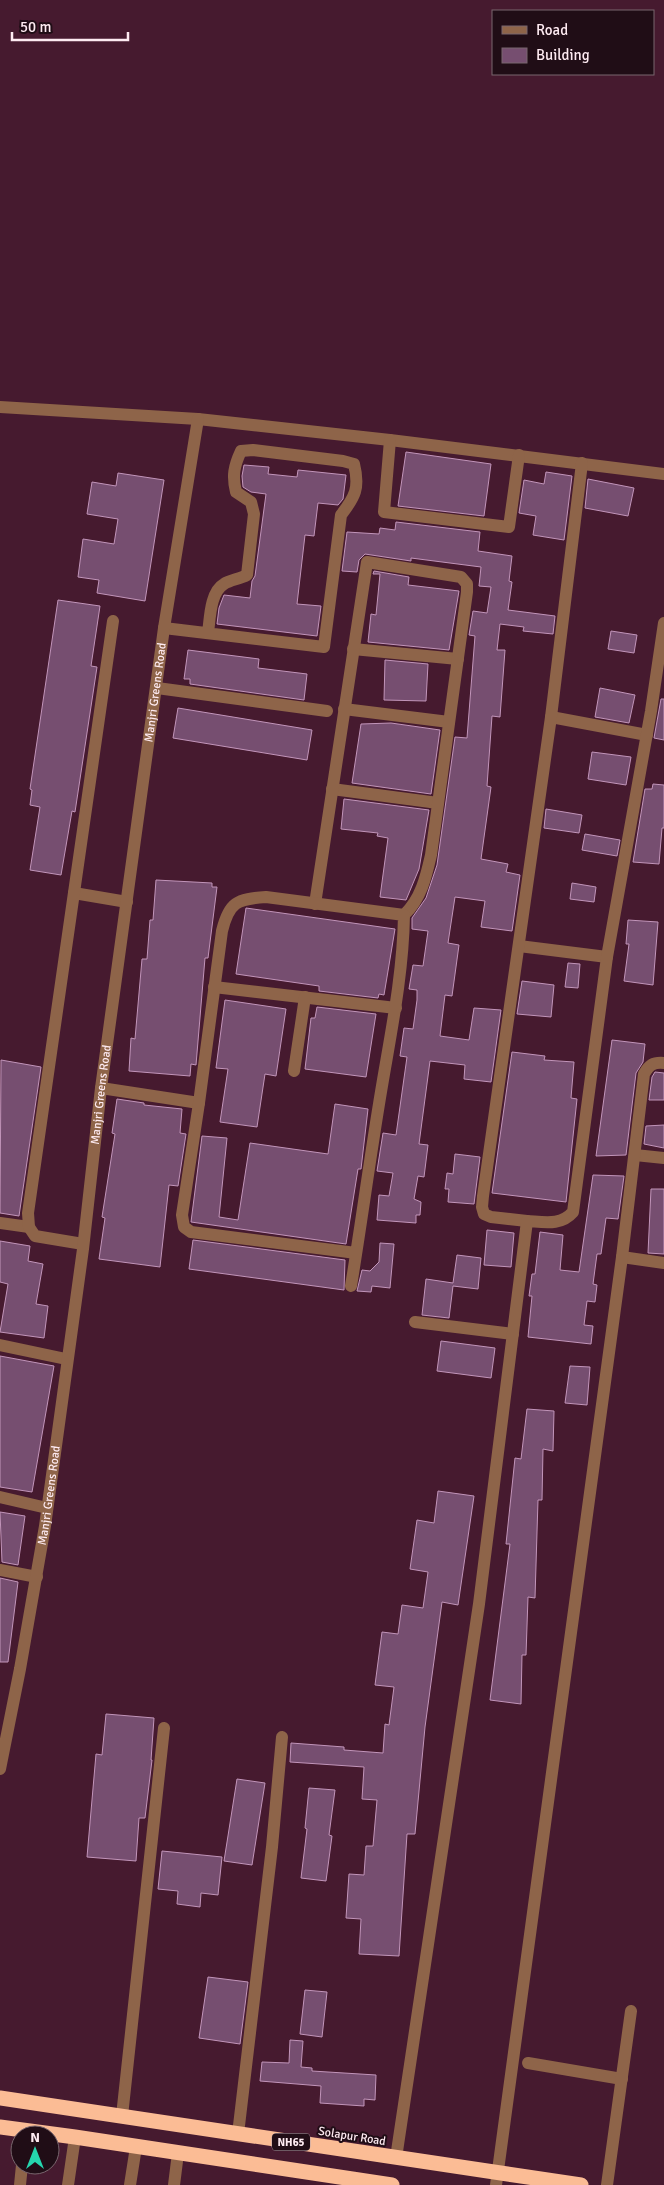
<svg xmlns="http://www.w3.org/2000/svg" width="664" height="2185" viewBox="0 0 664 2185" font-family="Signika,sans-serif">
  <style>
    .building { fill: #764e70; stroke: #c295ba }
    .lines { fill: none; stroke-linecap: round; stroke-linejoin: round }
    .minor { stroke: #8e6449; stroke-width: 12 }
    .highway { stroke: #fbbc95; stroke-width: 15 }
    .labels { text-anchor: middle; stroke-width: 4; stroke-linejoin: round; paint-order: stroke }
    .shield { fill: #200d16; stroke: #bba8b0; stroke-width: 1 }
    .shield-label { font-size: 11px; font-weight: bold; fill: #feebf2 }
    .street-label { font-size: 12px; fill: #feebf2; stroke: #200d16 }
  </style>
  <rect width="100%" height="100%" fill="#461a2f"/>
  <g class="building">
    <polygon points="406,452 491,464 484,516 398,506"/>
    <polygon points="244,465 269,467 268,474 297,477 298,470 346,475 343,499 338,505 318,503 314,536 305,535 297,604 321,606 317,636 217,624 219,608 224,595 250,598 252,581 255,576 266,494 251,492 243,487 242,476"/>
    <polygon points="546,472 572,476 564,540 533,535 536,516 519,513 524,480 544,484"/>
    <polygon points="118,473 164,480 145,601 97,593 99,580 78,577 83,539 114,544 118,519 87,514 92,482 116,486"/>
    <polygon points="588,479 634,488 628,516 585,508"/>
    <polygon points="396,522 480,532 478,551 512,556 509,581 512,582 508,610 555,616 553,634 523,631 524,627 500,624 497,650 505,650 500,717 492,716 487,786 491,787 481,859 508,864 506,872 520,875 512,931 481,927 485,901 455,897 448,943 459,945 452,996 445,995 440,1036 469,1040 474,1008 501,1010 491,1082 464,1079 465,1065 430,1061 419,1144 428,1145 424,1177 418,1176 414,1199 421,1202 420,1215 416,1215 416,1223 377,1220 379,1195 389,1196 393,1173 377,1171 383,1133 396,1135 407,1057 400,1056 404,1028 413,1029 417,1000 417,990 409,989 413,965 423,966 428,931 412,929 412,918 426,898 437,865 455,737 467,738 475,636 469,635 473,611 487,613 491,587 479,586 481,567 411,558 411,561 365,554 359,560 357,572 342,571 347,532 379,534 380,528 395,530"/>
    <polygon points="374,571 409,577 408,585 459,591 449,650 368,642 371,614 376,615 380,574 373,574"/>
    <polygon points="58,600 100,606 91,666 97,667 75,812 72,811 61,875 30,870 40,807 30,805 32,790 30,789"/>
    <polygon points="611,631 637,635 634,653 608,649"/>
    <polygon points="188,650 259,659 258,668 307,674 304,700 190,684 190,679 184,679"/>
    <polygon points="385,660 428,664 426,701 384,700"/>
    <polygon points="600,688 635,695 629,723 595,717"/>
    <polygon points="661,699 664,699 664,740 654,738"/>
    <polygon points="178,708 312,730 307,760 173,738"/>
    <polygon points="391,723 440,730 431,794 352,783 361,724"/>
    <polygon points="592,752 631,757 626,785 588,779"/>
    <polygon points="653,784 664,785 664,828 662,828 659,864 633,862 645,789 652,789"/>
    <polygon points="344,799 429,810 419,869 406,900 380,897 388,838 377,836 378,833 341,829"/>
    <polygon points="546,809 582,815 579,833 544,828"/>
    <polygon points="585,834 620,840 617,856 582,850"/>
    <polygon points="156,880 212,883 212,887 217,887 208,958 205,958 196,1065 191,1064 190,1076 129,1071 131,1038 135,1039 142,959 147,959 150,920 153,920"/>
    <polygon points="572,883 596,887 594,902 570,899"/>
    <polygon points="246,908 395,929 384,995 379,994 378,998 319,991 319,986 236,974"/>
    <polygon points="628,920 658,922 653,985 624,981 629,944 626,944"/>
    <polygon points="568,963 580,964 578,988 565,987"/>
    <polygon points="522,981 554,985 551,1017 517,1014"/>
    <polygon points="225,1000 286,1009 276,1076 265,1074 257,1127 220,1122 228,1069 216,1068"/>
    <polygon points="317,1007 376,1014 366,1077 305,1069 311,1018 315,1018"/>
    <polygon points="612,1040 645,1044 643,1062 636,1073 626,1155 596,1156"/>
    <polygon points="512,1052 545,1056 544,1060 574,1062 571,1098 577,1099 566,1202 492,1193"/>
    <polygon points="1,1060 41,1067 19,1216 0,1213"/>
    <polygon points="655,1072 664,1073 664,1100 649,1100 652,1077"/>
    <polygon points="117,1099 144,1103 144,1105 182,1109 180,1133 186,1134 178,1186 169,1185 160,1267 99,1259 105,1218 102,1217 115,1134 112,1133"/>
    <polygon points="335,1104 368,1109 361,1169 358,1169 346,1244 191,1222 202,1136 227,1138 219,1217 238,1220 250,1143 328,1154"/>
    <polygon points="664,1125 664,1148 644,1144 646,1126"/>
    <polygon points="455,1154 480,1157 474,1204 448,1202 449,1189 445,1189 447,1173 453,1174"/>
    <polygon points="593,1175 624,1176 618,1219 606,1218 601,1254 597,1254 593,1284 597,1285 595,1302 587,1301 584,1325 593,1326 591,1344 528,1337 532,1296 529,1296 532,1274 535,1274 540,1232 563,1235 560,1270 579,1272"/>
    <polygon points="651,1189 664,1189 664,1254 648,1253"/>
    <polygon points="487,1230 514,1233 511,1267 484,1265"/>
    <polygon points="193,1240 345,1260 344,1290 189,1269"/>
    <polygon points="0,1241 30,1246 28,1261 43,1264 36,1304 48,1306 44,1338 0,1332 8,1284 0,1282"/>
    <polygon points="380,1243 394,1244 390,1288 372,1286 371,1292 357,1291 362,1270 370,1271 379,1262"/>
    <polygon points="457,1255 481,1258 478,1289 453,1286 449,1318 422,1315 426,1279 453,1283"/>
    <polygon points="441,1341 495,1348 491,1378 437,1371"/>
    <polygon points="0,1356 54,1366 32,1492 0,1487"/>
    <polygon points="570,1366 590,1367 587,1405 565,1403"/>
    <polygon points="527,1409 554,1411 553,1451 543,1449 542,1500 538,1500 535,1598 528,1597 526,1655 522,1655 521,1704 490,1700 510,1544 506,1544 515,1458 521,1459"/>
    <polygon points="438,1491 474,1496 458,1605 442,1602 425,1727 415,1834 407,1834 399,1956 359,1954 361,1919 346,1918 349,1874 364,1875 366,1846 373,1846 377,1800 362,1799 364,1767 290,1762 291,1743 344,1747 344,1750 383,1753 385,1724 389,1725 394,1687 375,1685 382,1632 398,1634 402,1605 423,1608 428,1572 410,1569 417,1520 434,1523"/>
    <polygon points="0,1512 25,1516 18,1565 2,1562"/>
    <polygon points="0,1578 18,1582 8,1662 0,1662"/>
    <polygon points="106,1714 154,1718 151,1760 152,1760 145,1818 139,1818 136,1861 87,1857 96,1754 102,1755"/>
    <polygon points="237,1779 265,1783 252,1865 224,1861"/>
    <polygon points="309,1788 335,1790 329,1835 332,1836 326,1881 301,1878 307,1829 305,1828"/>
    <polygon points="162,1851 222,1857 218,1895 201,1893 200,1907 177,1904 178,1891 158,1889"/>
    <polygon points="208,1977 248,1982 240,2044 199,2038"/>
    <polygon points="305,1990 327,1992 322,2037 300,2034"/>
    <polygon points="290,2040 303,2041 301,2067 312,2068 312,2071 376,2075 375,2100 364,2099 364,2106 320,2103 321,2086 260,2081 262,2062 289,2063"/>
  </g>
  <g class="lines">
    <g class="minor">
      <polyline points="0,407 198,419 390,440 664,474"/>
      <polyline points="390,440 384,512 509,527 519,455"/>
      <path d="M164,628L324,647L341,515C355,497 360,488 354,464L343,461L253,450L241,451C234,466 232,476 236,492L251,502L254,514L247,575C240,579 230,580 224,584C210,592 210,619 208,633"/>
      <polyline points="353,649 458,659"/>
      <polyline points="157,688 327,711"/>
      <polyline points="344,709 449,722"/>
      <polyline points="551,717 647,735"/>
      <polyline points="332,789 438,803"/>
      <polyline points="74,893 127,902"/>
      <path d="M315,904L367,562L461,577L467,584V592L431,855C426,877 421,899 404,915"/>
      <polyline points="519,946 607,957"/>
      <polyline points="214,987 396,1008"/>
      <polyline points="294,1071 305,997"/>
      <polyline points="101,1088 199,1103"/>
      <polyline points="635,1155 664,1158"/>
      <polyline points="527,1221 491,1217 484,1214 482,1207 483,1196 551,717 582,463"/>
      <polyline points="0,1223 29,1227"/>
      <polyline points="83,1244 35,1236 29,1227 28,1213 113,621"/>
      <polyline points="622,1257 664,1263"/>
      <path d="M351,1286C361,1225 369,1165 379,1104C389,1041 403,979 404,915L266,897C237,899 229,902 222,931L199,1103L182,1215L184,1227L191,1232L356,1253"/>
      <polyline points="415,1322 513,1334"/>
      <polyline points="0,1345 66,1359"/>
      <polyline points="0,1497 47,1508"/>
      <polyline points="0,1570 37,1577"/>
      <path id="s1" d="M0,1769L20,1669L45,1526L83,1249L101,1088L164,628L198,419"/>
      <polyline points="528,2063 622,2079"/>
      <polyline points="122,2116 164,1728"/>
      <polyline points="238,2134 272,1847 282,1737"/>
      <path d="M396,2158L479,1604L527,1221C544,1222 561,1226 573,1212L607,957L651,711L664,623"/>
      <polyline points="20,2185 22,2165"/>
      <polyline points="68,2185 75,2137"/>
      <polyline points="130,2185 136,2147"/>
      <polyline points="174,2185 178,2153"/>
      <path d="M496,2185L622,1257L644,1074C649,1065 653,1062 664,1063"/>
      <polyline points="607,2185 631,2011"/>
    </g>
    <g class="highway">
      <polyline points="0,2098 581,2185"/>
      <polyline points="0,2127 75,2137 392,2185"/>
    </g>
  </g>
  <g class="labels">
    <rect class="shield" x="272" y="2133.5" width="38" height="17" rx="4"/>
    <g class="shield-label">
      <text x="291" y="2146">NH65</text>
    </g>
    <g class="street-label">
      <text dy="4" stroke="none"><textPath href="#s1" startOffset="1088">Manjri Greens Road</textPath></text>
      <text dy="4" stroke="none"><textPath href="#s1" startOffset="682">Manjri Greens Road</textPath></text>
      <text dy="4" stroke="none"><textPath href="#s1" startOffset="278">Manjri Greens Road</textPath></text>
      <text transform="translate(352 2136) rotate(9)" y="4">Solapur Road</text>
    </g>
  </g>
  <rect x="492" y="10" width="162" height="65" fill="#200d16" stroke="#79666e"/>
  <rect x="502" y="26" width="25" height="8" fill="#8e6449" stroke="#79666e"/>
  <text x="536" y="35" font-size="15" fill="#feebf2">Road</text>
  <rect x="502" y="48" width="25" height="15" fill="#764e70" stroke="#79666e"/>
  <text x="536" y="60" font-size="15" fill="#feebf2">Building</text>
  <g transform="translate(35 2150)"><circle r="24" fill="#200d16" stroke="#79666e"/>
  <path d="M0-4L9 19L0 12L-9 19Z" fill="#25d5ae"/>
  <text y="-8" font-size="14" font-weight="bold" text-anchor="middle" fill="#feebf2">N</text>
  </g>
  <path d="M12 32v8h116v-8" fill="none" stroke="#feebf2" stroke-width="2.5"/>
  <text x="20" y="32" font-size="15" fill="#feebf2" stroke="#200d16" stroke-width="4" paint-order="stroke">50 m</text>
</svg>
